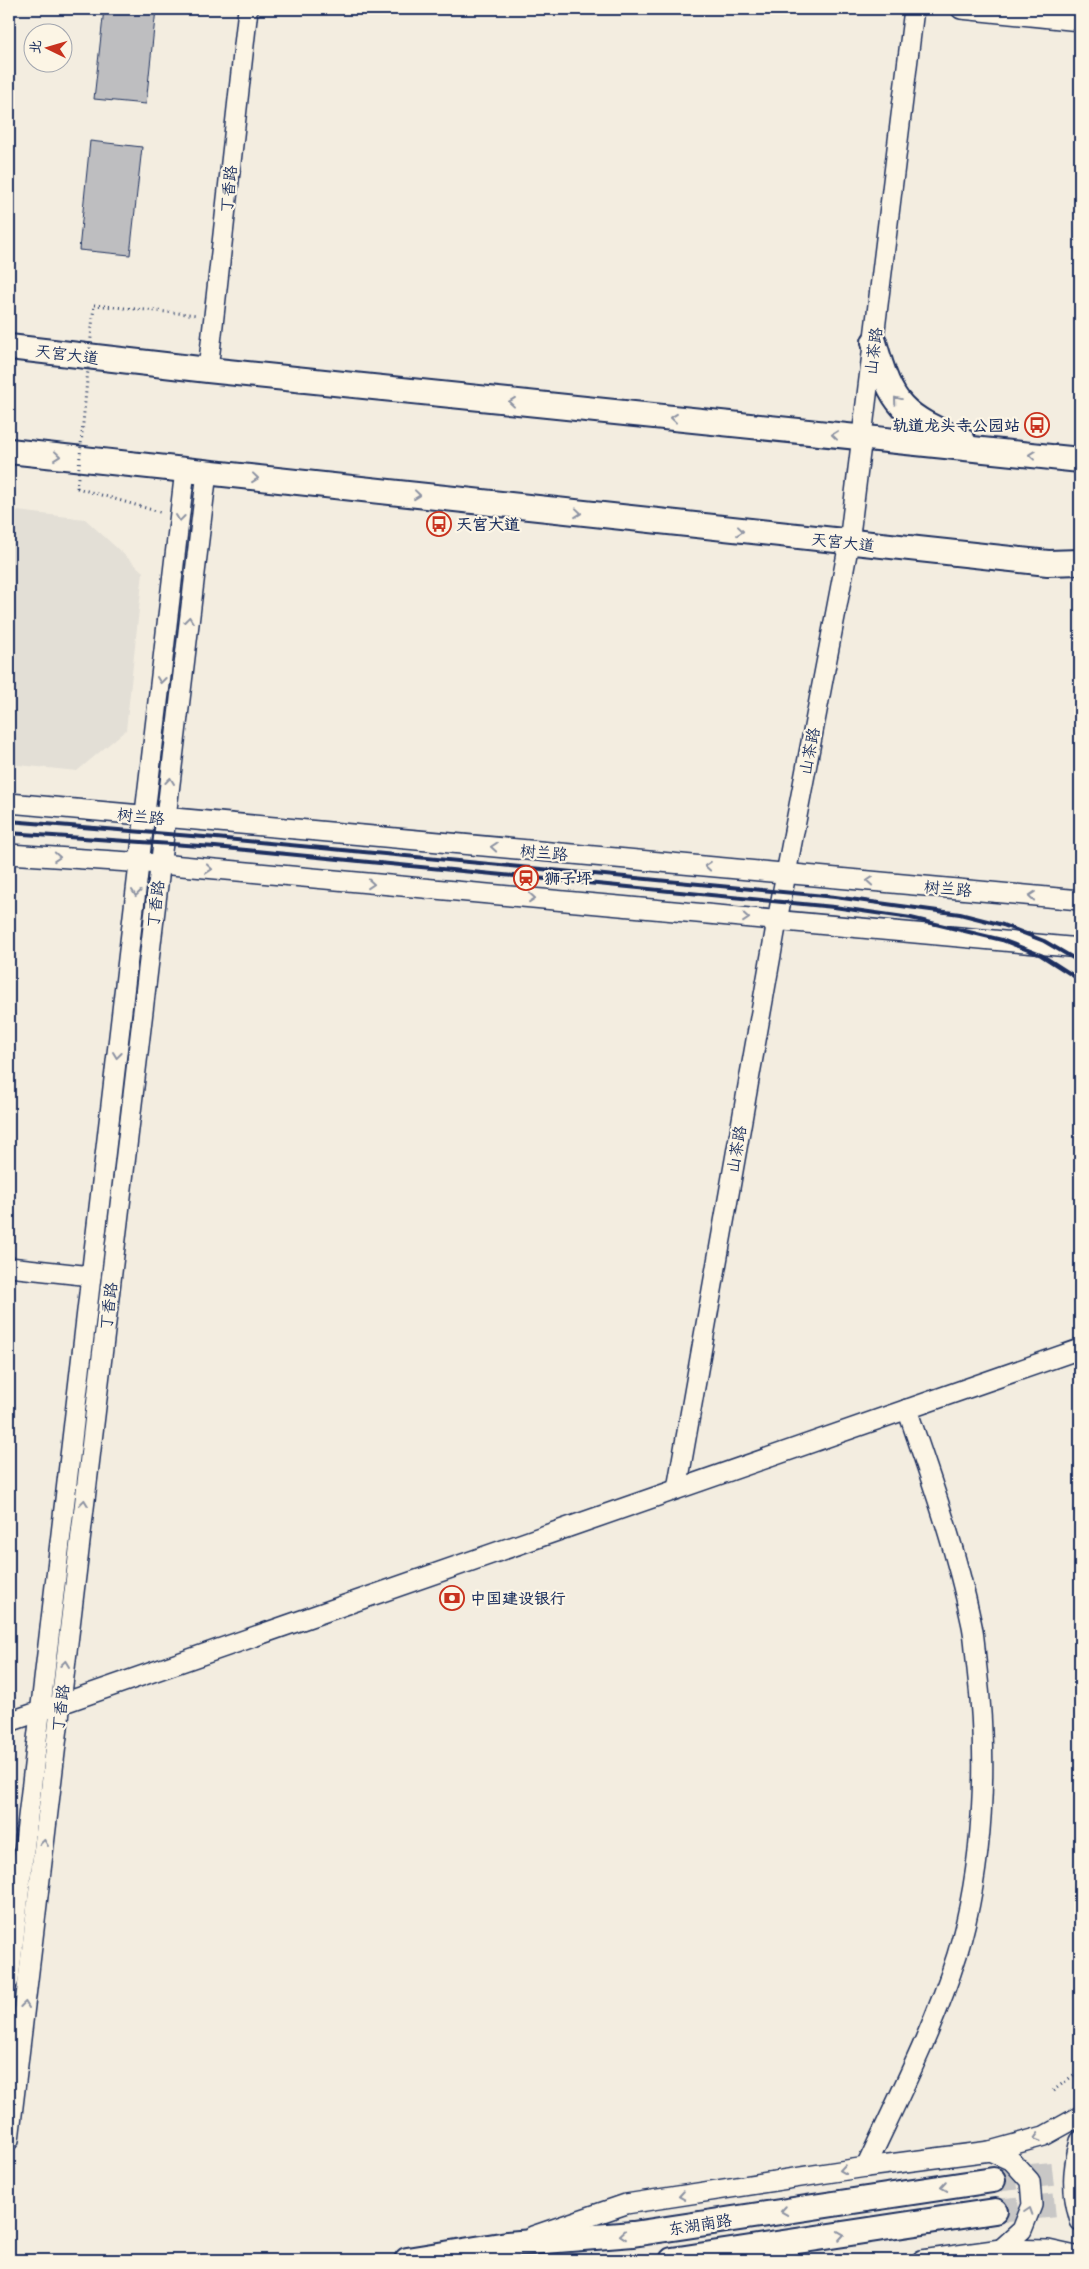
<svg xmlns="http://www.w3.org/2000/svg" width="1089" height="2269" viewBox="0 0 1089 2269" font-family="'Patrick Hand','LXGW WenKai TC',sans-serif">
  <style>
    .built { fill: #e3dfd6 }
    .building { fill: #bebec0; stroke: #1b2f5e }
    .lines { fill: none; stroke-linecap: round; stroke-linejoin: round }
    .major-tunnel { stroke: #c8c7c6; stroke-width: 24; stroke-dasharray: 24 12; stroke-linecap: butt }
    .minor-casing { stroke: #1b2f5e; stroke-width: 22 }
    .major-casing { stroke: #1b2f5e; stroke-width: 28 }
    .path { stroke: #1b2f5e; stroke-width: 3; stroke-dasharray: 1 4; stroke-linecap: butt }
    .minor { stroke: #fcf5e5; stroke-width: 19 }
    .major { stroke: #fcf5e5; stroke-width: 24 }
    .rail { stroke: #1b2f5e; stroke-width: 4 }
    .path-bridge { stroke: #1b2f5e; stroke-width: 3; stroke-dasharray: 1 4; stroke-linecap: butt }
    .oneway { stroke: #8c92a2 }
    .labels { text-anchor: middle; stroke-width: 4.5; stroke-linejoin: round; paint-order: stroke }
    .street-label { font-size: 16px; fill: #1b2f5e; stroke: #fcf5e5 }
    .poi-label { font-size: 16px; font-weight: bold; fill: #1b2f5e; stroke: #fcf5e5; text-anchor: start }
  </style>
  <rect width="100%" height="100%" fill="#f3ede0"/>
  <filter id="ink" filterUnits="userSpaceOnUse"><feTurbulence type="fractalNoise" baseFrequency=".02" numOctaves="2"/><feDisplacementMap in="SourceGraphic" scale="10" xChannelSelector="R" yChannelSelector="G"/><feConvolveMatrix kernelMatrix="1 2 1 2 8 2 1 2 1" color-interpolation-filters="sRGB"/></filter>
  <g filter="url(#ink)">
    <polygon class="built" points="9,510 85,519 143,572 126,730 77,771 9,764"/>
    <g class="building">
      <polygon points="104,9 156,9 146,104 94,99"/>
      <polygon points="90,141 142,147 130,255 79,250"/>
    </g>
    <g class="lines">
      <g class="major-tunnel">
        <polyline points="993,2180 1080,2171"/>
        <polyline points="995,2211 1080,2203"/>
      </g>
      <defs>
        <g id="minor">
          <polyline points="961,9 1080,21"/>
          <polyline points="208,370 248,9"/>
          <polyline points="9,803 1080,900"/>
          <polyline points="9,854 160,864 1080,948"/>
          <polyline points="9,1267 91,1276"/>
          <polyline points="677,1489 777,921 849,543 914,9"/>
          <polyline points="9,1722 1080,1349"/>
          <polyline points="9,1980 185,470"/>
          <polyline points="9,2140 207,472"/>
          <path d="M1080,2141C1072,2170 1071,2191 1080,2221"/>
          <polyline points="990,2151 1012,2161 1030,2181 1032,2205 1022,2230 1001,2249"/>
          <path d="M866,2167C898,2098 934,2028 957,1955C984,1866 988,1761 977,1669C975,1653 975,1637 971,1621C956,1549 931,1479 907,1409"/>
          <polyline points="533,2236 626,2204 866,2167 990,2151 1044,2136 1080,2116"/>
          <polyline points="922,2260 1001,2249 1048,2250 1080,2257"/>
        </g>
        <g id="major">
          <path d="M874,342C892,407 902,415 963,441"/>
          <polyline points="9,347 208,370 1080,460"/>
          <polyline points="9,451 1048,563 1080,562"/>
          <polyline points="407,2260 507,2244 633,2234 993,2180"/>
          <polyline points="672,2260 995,2211"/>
        </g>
      </defs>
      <use href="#minor" class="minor-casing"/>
      <use href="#major" class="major-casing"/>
      <g class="path">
        <polyline points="94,305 198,315"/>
        <polyline points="77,488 163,513"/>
        <polyline points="1053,2091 1080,2070"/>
      </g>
      <use href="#minor" class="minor"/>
      <use href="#major" class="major"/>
      <g class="rail">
        <polyline points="9,821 216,838 835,897 960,914 1003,925 1044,941 1080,962"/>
        <polyline points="9,833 215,847 834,907 911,918 1002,940 1041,955 1080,980"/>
      </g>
      <polyline class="path-bridge" points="77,488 94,305"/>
    </g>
    <defs><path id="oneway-chevron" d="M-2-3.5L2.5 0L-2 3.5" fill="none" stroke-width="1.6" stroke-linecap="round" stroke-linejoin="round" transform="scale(1.25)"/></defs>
    <g class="oneway">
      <use href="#oneway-chevron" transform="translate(897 400) rotate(-130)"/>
      <use href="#oneway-chevron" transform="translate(512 402) rotate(-174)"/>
      <use href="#oneway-chevron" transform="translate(674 418) rotate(-174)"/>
      <use href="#oneway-chevron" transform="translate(835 435) rotate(-174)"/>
      <use href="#oneway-chevron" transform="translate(1032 455) rotate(-174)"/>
      <use href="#oneway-chevron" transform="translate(57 456) rotate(6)"/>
      <use href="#oneway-chevron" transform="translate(255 478) rotate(6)"/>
      <use href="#oneway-chevron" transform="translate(417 495) rotate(6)"/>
      <use href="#oneway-chevron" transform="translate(578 513) rotate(6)"/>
      <use href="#oneway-chevron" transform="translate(180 518) rotate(97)"/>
      <use href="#oneway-chevron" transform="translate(740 531) rotate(6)"/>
      <use href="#oneway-chevron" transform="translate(189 620) rotate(-83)"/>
      <use href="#oneway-chevron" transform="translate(161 680) rotate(97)"/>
      <use href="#oneway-chevron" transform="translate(170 781) rotate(-83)"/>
      <use href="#oneway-chevron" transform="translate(494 847) rotate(-175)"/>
      <use href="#oneway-chevron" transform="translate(57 857) rotate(4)"/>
      <use href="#oneway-chevron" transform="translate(708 866) rotate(-175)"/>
      <use href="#oneway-chevron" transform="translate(209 869) rotate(5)"/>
      <use href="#oneway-chevron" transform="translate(870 881) rotate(-175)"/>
      <use href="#oneway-chevron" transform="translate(371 884) rotate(5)"/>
      <use href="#oneway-chevron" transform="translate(136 893) rotate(97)"/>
      <use href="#oneway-chevron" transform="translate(1032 896) rotate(-175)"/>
      <use href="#oneway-chevron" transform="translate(532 898) rotate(5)"/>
      <use href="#oneway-chevron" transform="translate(746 918) rotate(5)"/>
      <use href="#oneway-chevron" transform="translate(117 1055) rotate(97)"/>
      <use href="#oneway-chevron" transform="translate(84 1503) rotate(-83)"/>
      <use href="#oneway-chevron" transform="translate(65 1664) rotate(-83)"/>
      <use href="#oneway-chevron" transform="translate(44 1843) rotate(-83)"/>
      <use href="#oneway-chevron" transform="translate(25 2005) rotate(-83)"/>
      <use href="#oneway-chevron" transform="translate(1037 2138) rotate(164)"/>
      <use href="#oneway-chevron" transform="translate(843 2170) rotate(171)"/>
      <use href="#oneway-chevron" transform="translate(944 2187) rotate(171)"/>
      <use href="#oneway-chevron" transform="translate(682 2196) rotate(171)"/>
      <use href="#oneway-chevron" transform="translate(784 2211) rotate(171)"/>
      <use href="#oneway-chevron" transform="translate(1029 2211) rotate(-72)"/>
      <use href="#oneway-chevron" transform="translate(623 2235) rotate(175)"/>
      <use href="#oneway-chevron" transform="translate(841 2235) rotate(-9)"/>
    </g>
  </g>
  <defs>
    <symbol id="bus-ring" viewBox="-11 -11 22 22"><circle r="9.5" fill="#fcf5e5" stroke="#c8321e" stroke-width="1.5"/><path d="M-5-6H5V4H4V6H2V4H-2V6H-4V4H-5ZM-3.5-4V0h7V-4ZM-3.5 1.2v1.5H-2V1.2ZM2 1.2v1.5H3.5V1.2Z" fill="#c8321e"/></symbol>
    <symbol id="station-ring" viewBox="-11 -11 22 22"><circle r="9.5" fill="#fcf5e5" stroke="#c8321e" stroke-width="1.5"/><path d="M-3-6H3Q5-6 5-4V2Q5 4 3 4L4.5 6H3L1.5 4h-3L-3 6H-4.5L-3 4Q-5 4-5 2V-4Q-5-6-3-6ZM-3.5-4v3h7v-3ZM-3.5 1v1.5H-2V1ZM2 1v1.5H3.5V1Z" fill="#c8321e"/></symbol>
    <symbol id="bank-ring" viewBox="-11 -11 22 22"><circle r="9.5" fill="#fcf5e5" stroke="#c8321e" stroke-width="1.5"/><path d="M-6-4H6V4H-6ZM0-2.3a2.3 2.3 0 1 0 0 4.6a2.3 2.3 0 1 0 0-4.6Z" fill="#c8321e"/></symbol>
  </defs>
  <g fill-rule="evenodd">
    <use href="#bus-ring" x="1023" y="411" width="28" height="28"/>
    <use href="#bus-ring" x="425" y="510" width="28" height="28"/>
    <use href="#station-ring" x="512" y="864" width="28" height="28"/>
    <use href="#bank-ring" x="438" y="1584" width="28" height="28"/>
  </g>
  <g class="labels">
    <g class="street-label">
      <text transform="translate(228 189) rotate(-84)" y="6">丁香路</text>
      <text transform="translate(873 351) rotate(-83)" y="6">山茶路</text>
      <text transform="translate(67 354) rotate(7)" y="6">天宫大道</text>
      <text transform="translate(843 542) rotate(6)" y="6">天宫大道</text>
      <text transform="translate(809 751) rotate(-79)" y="6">山茶路</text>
      <text transform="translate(141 816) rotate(6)" y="6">树兰路</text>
      <text transform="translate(544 852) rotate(5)" y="6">树兰路</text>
      <text transform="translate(948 888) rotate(5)" y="6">树兰路</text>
      <text transform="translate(155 904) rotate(-83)" y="6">丁香路</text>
      <text transform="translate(736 1149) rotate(-80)" y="6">山茶路</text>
      <text transform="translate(108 1306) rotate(-83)" y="6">丁香路</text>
      <text transform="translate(60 1708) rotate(-83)" y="6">丁香路</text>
      <text transform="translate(700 2224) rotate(-9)" y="6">东湖南路</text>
    </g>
    <g class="poi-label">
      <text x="1020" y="431" text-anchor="end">轨道龙头寺公园站</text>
      <text x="456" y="530">天宫大道</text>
      <text x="544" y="884">狮子坪</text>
      <text x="470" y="1604">中国建设银行</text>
    </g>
  </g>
  <rect width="1089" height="2269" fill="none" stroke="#fcf5e5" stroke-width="30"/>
  <rect x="15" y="15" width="1059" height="2239" fill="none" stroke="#1b2f5e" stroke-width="2" filter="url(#ink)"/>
  <g transform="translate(48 48) rotate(275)"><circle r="24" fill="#fcf5e5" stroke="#a2a6af"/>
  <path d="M0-4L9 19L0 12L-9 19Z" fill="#c8321e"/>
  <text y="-8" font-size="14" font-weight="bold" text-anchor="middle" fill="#1b2f5e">北</text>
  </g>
</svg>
